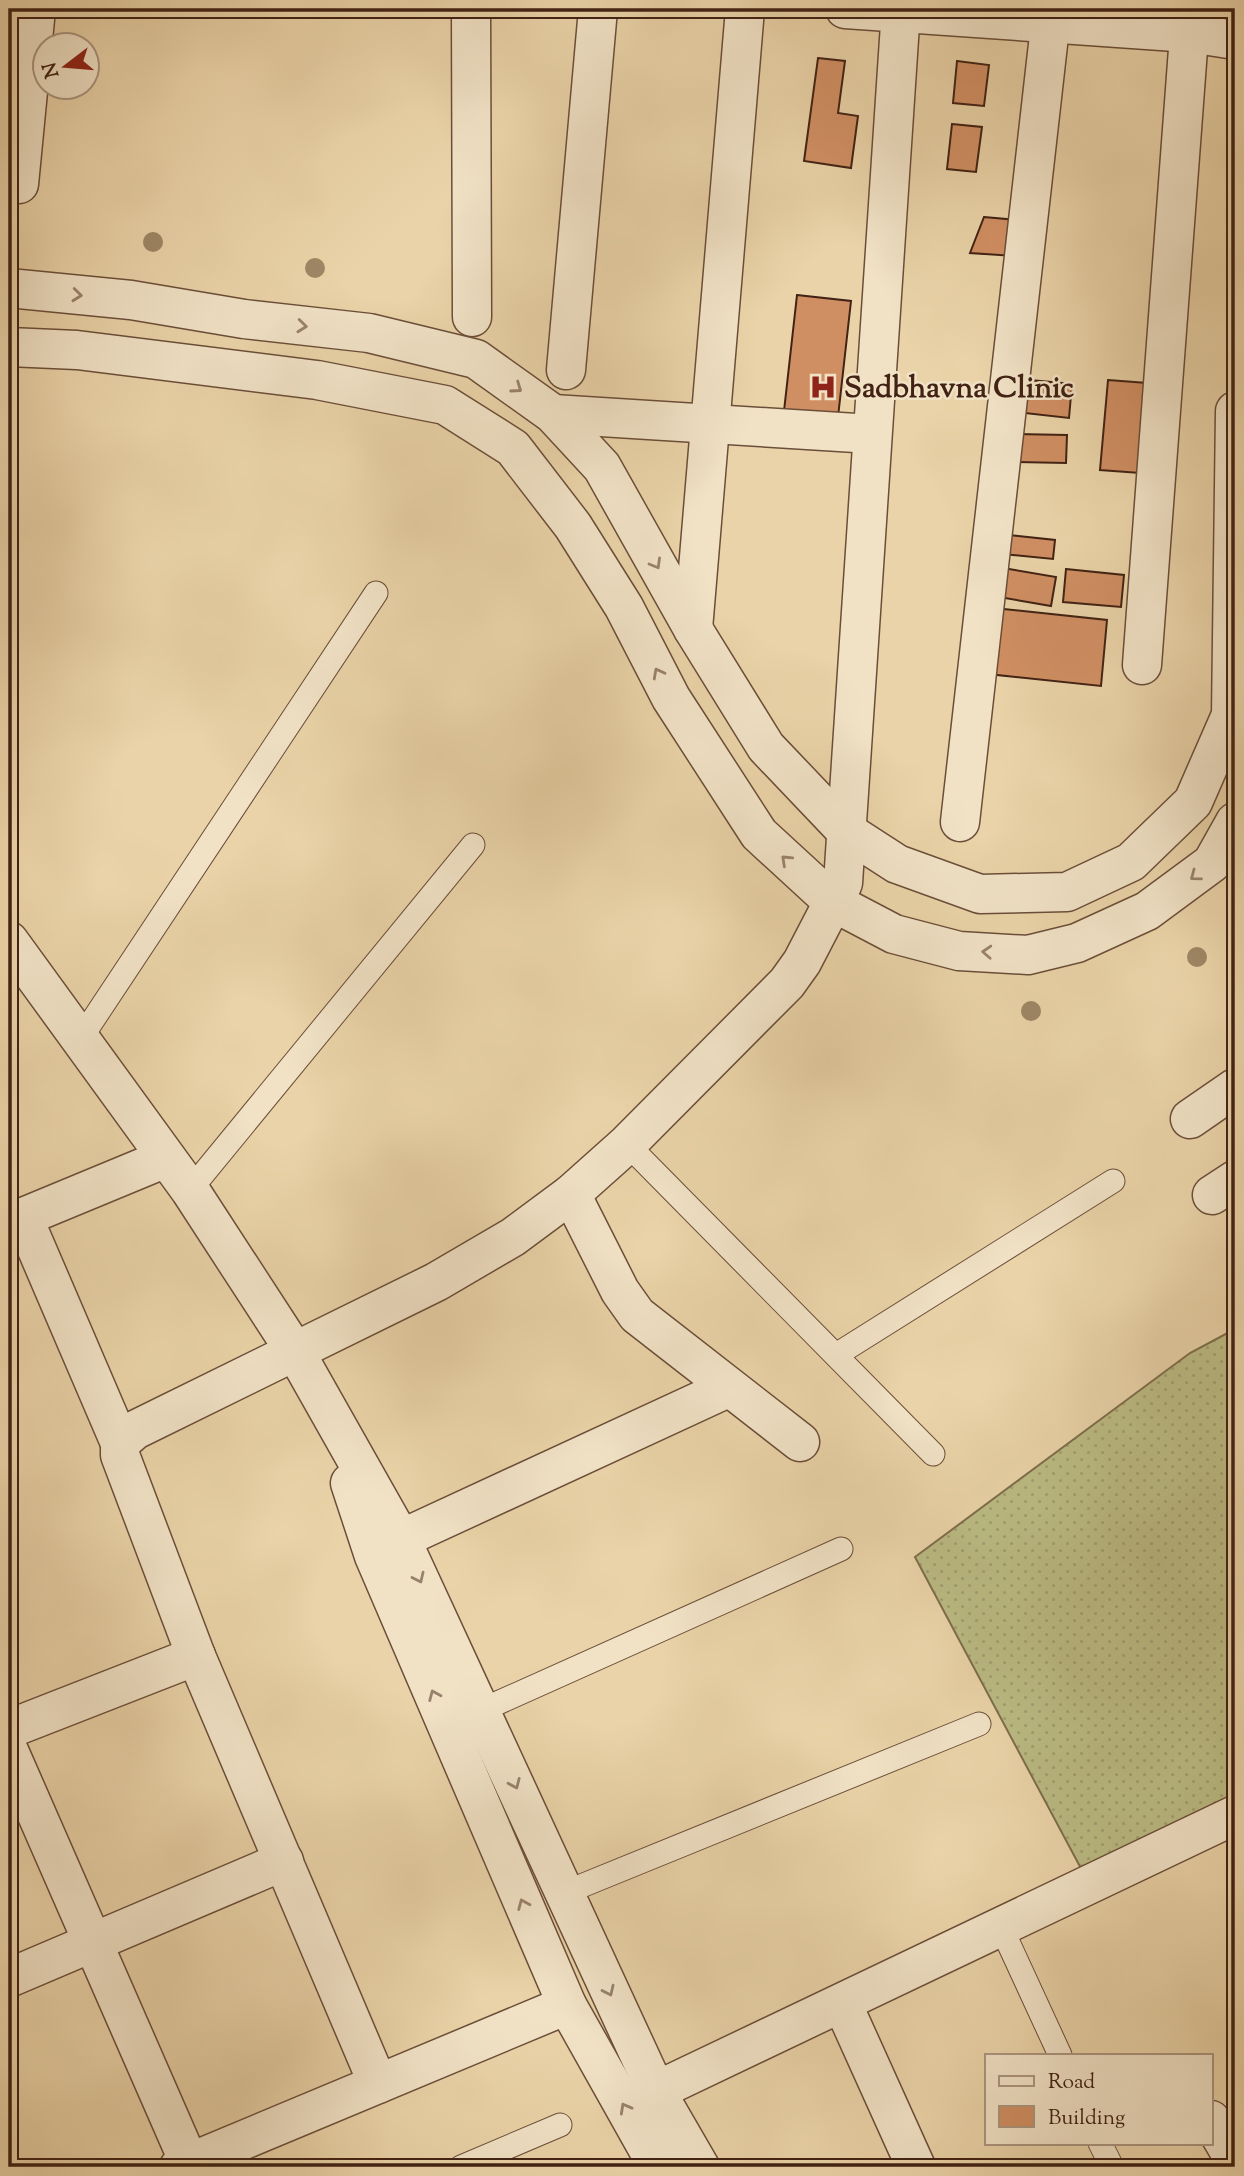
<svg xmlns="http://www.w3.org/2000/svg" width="1244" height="2176" viewBox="0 0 1244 2176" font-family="'Sorts Mill Goudy',serif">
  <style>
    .grass { fill: url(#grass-dots); stroke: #7e6e4c; stroke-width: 2 }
    .building { fill: #d08f63; stroke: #412214; stroke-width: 2 }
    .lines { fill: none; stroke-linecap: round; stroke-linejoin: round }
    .service-casing { stroke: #6b4e39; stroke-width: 25 }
    .minor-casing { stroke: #6b4e39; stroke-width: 41 }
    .service { stroke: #f1e2c6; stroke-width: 23 }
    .minor { stroke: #f1e2c6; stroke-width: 38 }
    .tree { fill: #9e8766 }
    .oneway { stroke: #99826d }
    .labels { text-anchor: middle; stroke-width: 5; stroke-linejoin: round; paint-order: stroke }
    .poi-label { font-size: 30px; font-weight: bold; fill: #412214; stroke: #f1e2c6; text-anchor: start }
  </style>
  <defs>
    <pattern id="grass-dots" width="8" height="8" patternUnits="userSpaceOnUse" patternTransform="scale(1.75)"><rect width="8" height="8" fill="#bbbb84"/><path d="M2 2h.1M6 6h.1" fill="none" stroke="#a2a071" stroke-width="1.8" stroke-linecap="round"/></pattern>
  </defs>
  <rect width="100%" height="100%" fill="#ead3a8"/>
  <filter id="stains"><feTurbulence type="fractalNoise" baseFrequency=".00286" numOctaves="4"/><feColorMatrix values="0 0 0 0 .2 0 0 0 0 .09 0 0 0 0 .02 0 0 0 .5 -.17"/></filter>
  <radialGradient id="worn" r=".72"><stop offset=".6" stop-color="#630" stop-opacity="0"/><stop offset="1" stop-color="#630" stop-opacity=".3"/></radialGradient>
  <polygon class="grass" points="1235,1329 1235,1803 1085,1876 915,1557 1190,1353"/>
  <g class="building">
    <polygon points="818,58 845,61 838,113 858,116 851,168 804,161"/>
    <polygon points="957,61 989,65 984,106 953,103"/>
    <polygon points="952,124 982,127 976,172 947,169"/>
    <polygon points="984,217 1017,220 1014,256 970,253"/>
    <polygon points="797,295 851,301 837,426 783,420"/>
    <polygon points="1019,379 1072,384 1069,418 1016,412"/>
    <polygon points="1108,380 1147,383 1140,473 1100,470"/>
    <polygon points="1015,434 1067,435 1066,463 1015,462"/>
    <polygon points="1001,534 1055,540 1053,559 1003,554"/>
    <polygon points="1003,568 1056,577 1051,606 999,597"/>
    <polygon points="1066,569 1124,575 1121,607 1063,602"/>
    <polygon points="994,608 1107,620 1101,686 988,674"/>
  </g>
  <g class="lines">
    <defs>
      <g id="service">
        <polyline points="79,1041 376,593"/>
        <polyline points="627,1144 933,1454"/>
        <polyline points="190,1190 473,845"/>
        <polyline points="836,1355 1113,1181"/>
        <polyline points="482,1710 841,1549"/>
        <polyline points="564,1893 979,1724"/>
        <polyline points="1001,1927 1060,2055"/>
        <polyline points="1100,2143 1112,2167"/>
        <polyline points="461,2167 560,2125"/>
      </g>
      <g id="minor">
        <polyline points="471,9 472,317"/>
        <polyline points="845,9 1190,33 1235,40"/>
        <polyline points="19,184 36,9"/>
        <polyline points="9,288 131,300 244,319 369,333 476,359 553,414 602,467 693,629 766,747 846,831 897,864 980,894 1067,892 1131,862 1193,802 1231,715 1235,411"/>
        <polyline points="9,347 77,350 317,380 445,405 513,448 573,526 624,607 671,698 759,834 833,902 894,934 959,951 1028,955 1077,943 1147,911 1212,863 1235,822"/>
        <polyline points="566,370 598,9"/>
        <polyline points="553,414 872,434"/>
        <polyline points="693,629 745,9"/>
        <polyline points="1142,665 1191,9"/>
        <polyline points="960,822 1052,9"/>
        <polyline points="9,941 190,1190 296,1353 401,1539 656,2091 700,2167"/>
        <polyline points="1190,1119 1235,1088"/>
        <polyline points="571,1194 620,1291 637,1315 800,1442"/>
        <polyline points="1212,1195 1235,1180"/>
        <polyline points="23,1217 120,1443"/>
        <polyline points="9,1223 166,1158"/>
        <polyline points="350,1483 374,1556 567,2005 658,2167"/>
        <polyline points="401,1539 728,1388"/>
        <polyline points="9,1729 196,1656"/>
        <polyline points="9,1751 191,2167"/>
        <polyline points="9,1978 284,1861"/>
        <polyline points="842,2003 916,2167"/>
        <polyline points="378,2084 196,1656 120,1455 120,1443 135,1430 436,1282 513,1237 571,1194 627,1144 787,983 802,962 843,883 901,9"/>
        <polyline points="656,2091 1235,1815"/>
        <polyline points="1211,2120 1235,2161"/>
        <polyline points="179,2167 567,2005"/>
      </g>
    </defs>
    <use href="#service" class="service-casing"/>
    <use href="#minor" class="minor-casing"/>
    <use href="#service" class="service"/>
    <use href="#minor" class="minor"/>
  </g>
  <g class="tree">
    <circle cx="153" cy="242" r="10"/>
    <circle cx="315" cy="268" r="10"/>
    <circle cx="1197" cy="957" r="10"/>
    <circle cx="1031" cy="1011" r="10"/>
  </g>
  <defs><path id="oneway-chevron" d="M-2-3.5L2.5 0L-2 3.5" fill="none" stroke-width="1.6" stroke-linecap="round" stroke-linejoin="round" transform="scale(1.75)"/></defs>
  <g class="oneway">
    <use href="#oneway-chevron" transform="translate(77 295) rotate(6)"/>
    <use href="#oneway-chevron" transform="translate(302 326) rotate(6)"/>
    <use href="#oneway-chevron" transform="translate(517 388) rotate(35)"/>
    <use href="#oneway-chevron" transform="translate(656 564) rotate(60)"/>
    <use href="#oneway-chevron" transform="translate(658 673) rotate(-118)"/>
    <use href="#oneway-chevron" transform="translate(786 860) rotate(-137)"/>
    <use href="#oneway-chevron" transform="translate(1195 876) rotate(143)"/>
    <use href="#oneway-chevron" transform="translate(987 952) rotate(-177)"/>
    <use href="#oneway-chevron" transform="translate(419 1578) rotate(65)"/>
    <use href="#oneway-chevron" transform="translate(434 1695) rotate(-113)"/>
    <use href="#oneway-chevron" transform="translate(515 1784) rotate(66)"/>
    <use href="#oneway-chevron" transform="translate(523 1904) rotate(-113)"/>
    <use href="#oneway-chevron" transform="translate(609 1991) rotate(65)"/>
    <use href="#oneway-chevron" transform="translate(625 2108) rotate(-119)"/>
  </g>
  <defs>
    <symbol id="hospital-bare" viewBox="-9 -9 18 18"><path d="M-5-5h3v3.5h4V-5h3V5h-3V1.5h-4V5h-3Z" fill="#8f2418" stroke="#f1e2c6" stroke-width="2.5" paint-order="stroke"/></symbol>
  </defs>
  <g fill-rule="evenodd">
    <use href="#hospital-bare" x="804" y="368" width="38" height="38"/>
  </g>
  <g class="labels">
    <g class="poi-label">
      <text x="844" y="397">Sadbhavna Clinic</text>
    </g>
  </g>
  <rect width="1244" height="2176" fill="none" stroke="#ead3a8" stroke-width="35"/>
  <rect x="10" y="10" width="1223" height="2155" fill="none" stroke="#412214" stroke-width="3.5"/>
  <rect x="18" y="18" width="1209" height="2141" fill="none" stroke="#412214" stroke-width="2"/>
  <rect x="985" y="2054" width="228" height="91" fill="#f1e2c6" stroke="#ab957f" stroke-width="2"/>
  <rect x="999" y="2076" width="35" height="10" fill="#f1e2c6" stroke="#ab957f" stroke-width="2"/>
  <text x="1048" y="2088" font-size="21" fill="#412214">Road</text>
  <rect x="999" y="2106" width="35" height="21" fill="#d08f63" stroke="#ab957f" stroke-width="2"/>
  <text x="1048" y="2124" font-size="21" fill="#412214">Building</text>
  <g transform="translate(66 66) rotate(254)"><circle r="33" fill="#f1e2c6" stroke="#ab957f" stroke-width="2"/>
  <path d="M0-5L12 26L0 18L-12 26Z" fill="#8f2418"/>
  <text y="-10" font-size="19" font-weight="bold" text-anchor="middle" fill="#412214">N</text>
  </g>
  <rect width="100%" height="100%" filter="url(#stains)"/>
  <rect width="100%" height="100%" fill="url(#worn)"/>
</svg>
